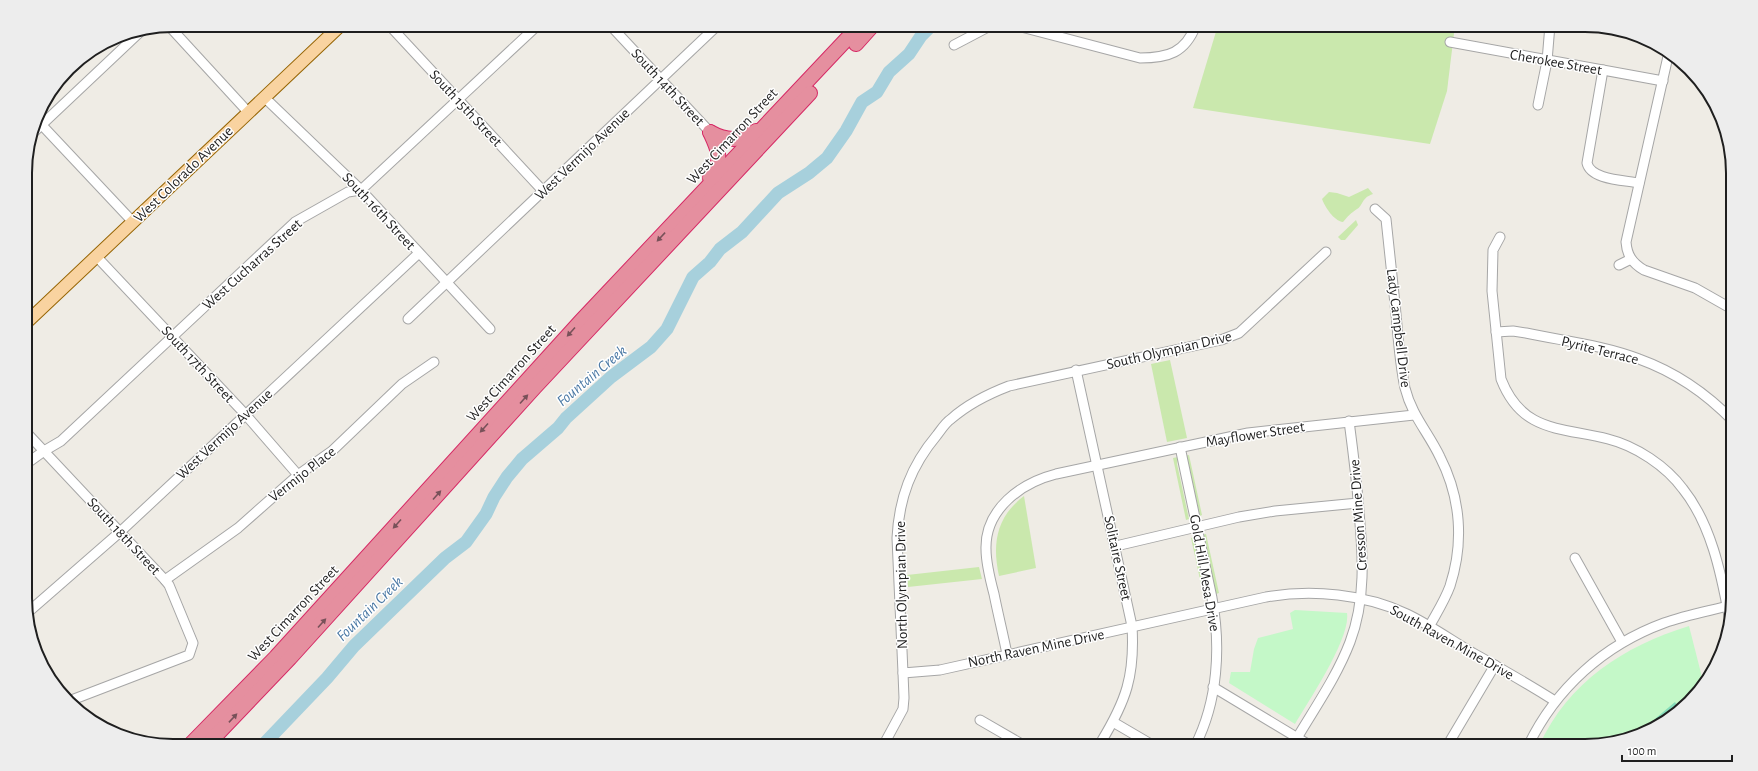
<svg xmlns="http://www.w3.org/2000/svg" width="1758" height="771" viewBox="0 0 1758 771" font-family="'Alegreya Sans',sans-serif">
  <style>
    .grass { fill: #cae8ad }
    .park { fill: #c4f8c8 }
    .pitch { fill: #85dcba }
    .lines { fill: none; stroke-linecap: round; stroke-linejoin: round }
    .river { stroke: #a7d0dc; stroke-width: 13 }
    .minor-casing { stroke: #a6a6a6; stroke-width: 11 }
    .major-casing { stroke: #966504; stroke-width: 14 }
    .highway-casing { stroke: #d62965; stroke-width: 16 }
    .minor { stroke: #fff; stroke-width: 9 }
    .major { stroke: #f9d3a0; stroke-width: 12 }
    .highway { stroke: #e58f9f; stroke-width: 14 }
    .oneway { fill: #785159 }
    .labels { text-anchor: middle; stroke-width: 3; stroke-linejoin: round; paint-order: stroke }
    .street-label { font-size: 15px; fill: #1f1f1f; stroke: #fff }
    .water-label { font-size: 16px; font-style: italic; fill: #4a78a4; stroke: #fff }
    .rim { fill: none; stroke: #1f1f1f; stroke-width: 2 }
  </style>
  <rect width="100%" height="100%" fill="#efece5"/>
  <g class="grass">
    <polygon points="1218,25 1455,25 1447,91 1430,144 1193,108"/>
    <path d="M1368,188L1373,194C1361,198 1363,206 1357,209C1351,213 1348,216 1343,222C1334,221 1325,207 1322,199L1329,192L1337,193L1349,197Z"/>
    <polygon points="1356,220 1358,225 1345,240 1341,240 1338,237"/>
    <polygon points="1170,360 1187,438 1167,442 1151,364"/>
    <polygon points="1189,455 1202,515 1200,516 1188,462 1184,456"/>
    <polygon points="1178,457 1177,464 1189,519 1186,520 1173,458"/>
    <path d="M1024,496L1036,568L999,576C992,544 996,517 1024,496Z"/>
    <polygon points="1206,534 1219,593 1216,594 1205,541 1202,535"/>
    <polygon points="1195,537 1195,545 1206,597 1204,598 1191,538"/>
    <polygon points="979,567 982,579 908,587 907,575"/>
  </g>
  <g class="park">
    <path d="M1295,610L1347,613C1351,638 1308,702 1295,724L1229,683L1231,672H1250L1254,649L1258,638L1293,629L1290,613Z"/>
    <path d="M1689,626L1704,685L1675,715L1633,738L1594,746H1539C1568,682 1624,646 1689,626Z"/>
  </g>
  <polygon class="pitch" points="1675,702 1680,710 1675,715 1650,729 1656,718"/>
  <g class="lines">
    <polyline class="river" points="262,746 327,678 354,646 445,558 466,542 486,514 494,497 507,477 522,459 558,428 566,418 611,377 651,347 667,329 693,277 710,262 720,249 742,232 778,193 809,173 827,158 846,131 862,102 877,92 889,72 909,54 921,36 932,25"/>
    <defs>
      <g id="minor">
        <polyline points="389,25 543,191"/>
        <polyline points="610,25 710,132"/>
        <path d="M1014,25L1140,58C1168,58 1185,53 1196,25"/>
        <polyline points="169,26 248,112"/>
        <polyline points="1450,42 1663,81"/>
        <polyline points="954,45 992,25"/>
        <path d="M1669,52L1626,242C1627,255 1632,263 1644,270L1695,288L1732,309"/>
        <path d="M1603,70L1587,163C1591,180 1624,180 1639,183"/>
        <polyline points="264,97 361,190 490,329"/>
        <polyline points="1538,105 1547,61 1550,25"/>
        <polyline points="38,121 133,222"/>
        <polyline points="34,132 140,32"/>
        <path d="M1375,209L1386,219C1389,247 1392,275 1395,304C1398,332 1399,360 1405,388C1412,416 1428,432 1440,457C1461,498 1464,543 1450,586C1445,600 1436,614 1429,627"/>
        <path d="M1500,237L1493,250L1492,291L1501,379C1522,433 1561,427 1608,439C1636,446 1666,466 1683,489C1711,524 1721,573 1729,616"/>
        <path d="M1326,252L1239,333L1221,340L1009,386C988,394 968,404 951,419C945,423 941,430 937,435C911,466 899,498 897,538L903,673L940,670L1266,597C1312,589 1365,594 1407,614C1430,625 1451,640 1473,653C1500,668 1528,684 1555,701"/>
        <polyline points="96,256 245,414 298,475"/>
        <polyline points="1619,265 1631,259"/>
        <polyline points="408,319 718,25"/>
        <path d="M1496,332L1513,331L1526,333C1563,341 1603,345 1639,359C1675,372 1707,394 1733,421"/>
        <path d="M1076,370L1132,626C1135,676 1126,701 1101,742"/>
        <polyline points="26,432 165,580 169,585 193,643 189,655 69,701"/>
        <path d="M1180,447L1212,598C1221,647 1218,701 1195,746"/>
        <polyline points="26,464 44,451 61,441 295,222 348,192 361,190 538,25"/>
        <polyline points="1116,546 1239,517 1275,511 1358,503"/>
        <polyline points="1575,558 1622,642"/>
        <polyline points="165,580 238,528 298,475 332,451 402,384 434,362"/>
        <polyline points="26,614 120,532 419,253"/>
        <path d="M1007,654C1003,634 998,614 994,594C990,579 986,564 986,549C985,509 1021,483 1056,474L1248,433L1414,415"/>
        <polyline points="1213,687 1311,746"/>
        <polyline points="980,720 1025,746"/>
        <polyline points="1113,722 1154,746"/>
        <path d="M1297,738C1316,706 1337,676 1350,642C1366,600 1363,555 1359,512C1357,482 1353,451 1349,421"/>
        <polyline points="883,746 903,709 904,698 903,673"/>
        <polyline points="1447,746 1495,665"/>
        <path d="M1528,746C1556,688 1604,645 1664,623C1686,615 1709,611 1732,605"/>
      </g>
      <polyline id="major" points="26,323 341,25"/>
      <g id="highway">
        <polyline points="856,44 873,25"/>
        <path d="M710,132C719,151 723,159 710,178"/>
        <path d="M710,132C726,141 741,142 756,131"/>
        <polyline points="189,746 276,657 581,321 860,25"/>
        <polyline points="206,746 290,658 535,387 810,93"/>
      </g>
    </defs>
    <use href="#minor" class="minor-casing"/>
    <use href="#major" class="major-casing"/>
    <use href="#highway" class="highway-casing"/>
    <use href="#minor" class="minor"/>
    <use href="#major" class="major"/>
    <use href="#highway" class="highway"/>
  </g>
  <defs><path id="oneway-solid" d="M-6-.8H1V-3.2L6.5 0L1 3.2V.8H-6Z"/></defs>
  <g class="oneway">
    <use href="#oneway-solid" transform="translate(661 237) rotate(133)"/>
    <use href="#oneway-solid" transform="translate(571 332) rotate(132)"/>
    <use href="#oneway-solid" transform="translate(524 399) rotate(-48)"/>
    <use href="#oneway-solid" transform="translate(484 428) rotate(132)"/>
    <use href="#oneway-solid" transform="translate(437 495) rotate(-48)"/>
    <use href="#oneway-solid" transform="translate(397 524) rotate(132)"/>
    <use href="#oneway-solid" transform="translate(322 623) rotate(-48)"/>
    <use href="#oneway-solid" transform="translate(233 718) rotate(-47)"/>
  </g>
  <g class="labels">
    <g class="street-label">
      <text transform="translate(1556 62) rotate(10)" y="5">Cherokee Street</text>
      <text transform="translate(668 87) rotate(47)" y="5">South 14th Street</text>
      <text transform="translate(466 108) rotate(47)" y="5">South 15th Street</text>
      <text transform="translate(732 136) rotate(-47)" y="5">West Cimarron Street</text>
      <text transform="translate(582 154) rotate(-44)" y="5">West Vermijo Avenue</text>
      <text transform="translate(183 174) rotate(-44)" y="5">West Colorado Avenue</text>
      <text transform="translate(379 211) rotate(47)" y="5">South 16th Street</text>
      <text transform="translate(252 264) rotate(-42)" y="5">West Cucharras Street</text>
      <text transform="translate(1399 328) rotate(83)" y="5">Lady Campbell Drive</text>
      <text transform="translate(1169 350) rotate(-13)" y="5">South Olympian Drive</text>
      <text transform="translate(1600 350) rotate(14)" y="5">Pyrite Terrace</text>
      <text transform="translate(198 364) rotate(47)" y="5">South 17th Street</text>
      <text transform="translate(511 373) rotate(-48)" y="5">West Cimarron Street</text>
      <text transform="translate(224 434) rotate(-43)" y="5">West Vermijo Avenue</text>
      <text transform="translate(1255 434) rotate(-9)" y="5">Mayflower Street</text>
      <text transform="translate(302 474) rotate(-38)" y="5">Vermijo Place</text>
      <text transform="translate(1358 515) rotate(-94)" y="5">Cresson Mine Drive</text>
      <text transform="translate(124 536) rotate(47)" y="5">South 18th Street</text>
      <text transform="translate(1118 558) rotate(78)" y="5">Solitaire Street</text>
      <text transform="translate(1205 573) rotate(80)" y="5">Gold Hill Mesa Drive</text>
      <text transform="translate(901 585) rotate(-91)" y="5">North Olympian Drive</text>
      <text transform="translate(293 613) rotate(-47)" y="5">West Cimarron Street</text>
      <text transform="translate(1452 642) rotate(29)" y="5">South Raven Mine Drive</text>
      <text transform="translate(1036 648) rotate(-12)" y="5">North Raven Mine Drive</text>
    </g>
    <g class="water-label">
      <text transform="translate(591 375) rotate(-40)" y="6">Fountain Creek</text>
      <text transform="translate(369 608) rotate(-44)" y="6">Fountain Creek</text>
    </g>
  </g>
  <path d="M0 0H1758V771H0ZM173 32H1585A141 141 0 0 1 1726 173V598A141 141 0 0 1 1585 739H173A141 141 0 0 1 32 598V173A141 141 0 0 1 173 32Z" fill="#ededed" fill-rule="evenodd"/>
  <path class="rim" d="M173 32H1585A141 141 0 0 1 1726 173V598A141 141 0 0 1 1585 739H173A141 141 0 0 1 32 598V173A141 141 0 0 1 173 32Z"/>
  <path d="M1622 755v6h110v-6" fill="none" stroke="#1f1f1f" stroke-width="2"/>
  <text x="1628" y="755" font-size="12" fill="#1f1f1f" stroke="#ffffff" stroke-width="3" paint-order="stroke">100 m</text>
</svg>
